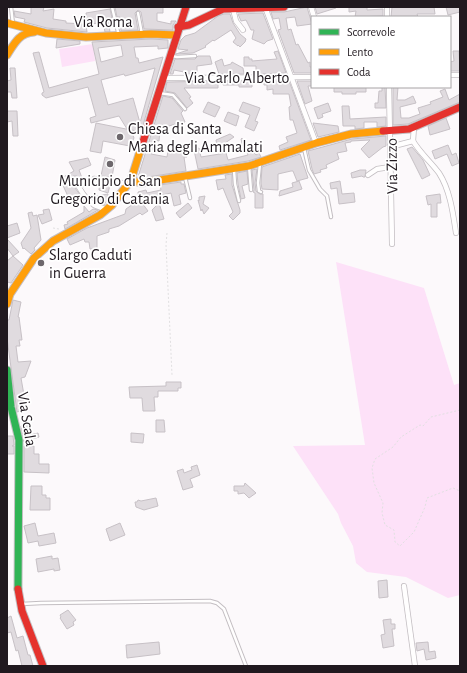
<svg xmlns="http://www.w3.org/2000/svg" width="467" height="673" viewBox="0 0 467 673" font-family="'Alegreya Sans',sans-serif">
  <style>
    .green { fill: #fde1f8 }
    .building { fill: #e0dbdf; stroke: #c7c1c6; fill-rule: evenodd }
    .lines { fill: none; stroke-linecap: round; stroke-linejoin: round }
    .lane-casing { stroke: #c3bec2; stroke-width: 4.5 }
    .street-casing { stroke: #c3bec2; stroke-width: 6 }
    .fast-casing { stroke: #c3bec2; stroke-width: 9 }
    .slow-casing { stroke: #c3bec2; stroke-width: 9 }
    .jam-casing { stroke: #c3bec2; stroke-width: 9 }
    .path { stroke: #e1e0e1; stroke-width: 1; stroke-dasharray: 2 2; stroke-linecap: butt }
    .lane { stroke: #fffefe; stroke-width: 2.5 }
    .street { stroke: #fffefe; stroke-width: 4.5 }
    .fast { stroke: #30b455; stroke-width: 7 }
    .slow { stroke: #ff9f0a; stroke-width: 7 }
    .jam { stroke: #e5322d; stroke-width: 7 }
    .poi-dot { fill: #6d676c; stroke: #fff; stroke-width: 1.5 }
    .labels { text-anchor: middle; stroke-width: 3.5; stroke-linejoin: round; paint-order: stroke }
    .street-label { font-size: 16px; fill: #20191f; stroke: #fff }
    .poi-label { font-size: 16px; fill: #20191f; stroke: #fff; text-anchor: start }
  </style>
  <rect width="100%" height="100%" fill="#fcf9fb"/>
  <g class="green">
    <polygon points="93,44 95,61 62,67 59,49"/>
    <polygon points="336,262 424,288 454,385 460,383 460,595 448,598 406,577 367,572 356,563 353,546 341,523 338,514 293,446 365,445"/>
  </g>
  <g class="building">
    <polygon points="31,7 44,7 43,11 54,9 53,19 66,21 66,23 86,24 87,32 47,28 24,22 25,19 15,17 14,11 31,14"/>
    <polygon points="115,7 163,7 163,13 157,13 157,21 171,24 171,21 176,21 173,25 173,30 144,29 141,12 138,10 135,13 138,30 121,31 120,17 117,17"/>
    <polygon points="307,7 312,24 297,26 295,17 286,18 288,30 291,29 296,45 298,44 308,63 310,62 310,67 312,67 312,73 294,73 278,30 281,29 279,18 273,19 271,12 284,12"/>
    <polygon points="315,7 336,7 336,8 317,14"/>
    <polygon points="349,7 367,7 367,10 383,9 383,16 355,17 356,11 349,12"/>
    <polygon points="392,7 434,7 435,14 417,14 418,17 391,17"/>
    <polygon points="446,7 460,7 460,12 448,15"/>
    <polygon points="110,9 112,18 108,18 110,32 105,32 103,22 87,25 86,13"/>
    <polygon points="263,13 273,39 267,41 264,44 252,39 254,30 251,30 246,20 241,21 238,14"/>
    <polygon points="224,14 230,14 233,23 240,34 246,39 245,42 240,47 238,45 238,46 233,42 236,38 231,30 214,41 213,40 205,46 206,47 193,53 176,54 188,50 178,49 181,40 185,36 195,33 218,16"/>
    <polygon points="57,39 80,41 80,44 56,48"/>
    <path d="M151,39L168,40V48L158,49V46L134,47L136,58H138L139,63L163,57L141,132L127,129L119,116L91,123L90,118L96,116L88,87L46,98L42,95V93L44,92L33,53L39,52L49,88L99,74L92,42ZM121,45L123,56L101,62L98,48ZM155,68L140,123L133,98L108,105L101,80L124,74L125,76Z"/>
    <polygon points="278,51 286,73 256,74 256,66 244,66 244,57 249,57 249,59 252,59 252,61 277,59 274,52"/>
    <polygon points="453,51 459,51 460,71 450,71 450,62 454,61"/>
    <polygon points="198,56 210,56 212,64 197,66 197,72 191,72 191,74 184,74 184,72 174,70 173,74 170,74 175,59 195,59"/>
    <polygon points="222,59 224,66 231,64 232,62 243,68 244,74 219,74 215,62"/>
    <polygon points="10,68 15,68 17,98 12,98 11,92 7,92 7,81 11,80"/>
    <polygon points="218,81 218,88 184,88 191,97 189,98 193,103 187,108 175,93 165,91 167,82"/>
    <polygon points="222,81 252,81 252,87 239,87 239,85 223,85"/>
    <polygon points="264,81 289,81 311,140 280,150 279,146 288,142 286,137 297,133 293,120 290,120 289,107 291,106 289,94 273,94 273,89 267,90 267,85 264,85"/>
    <polygon points="297,81 312,81 312,86 308,86 312,101 305,104"/>
    <polygon points="334,87 366,87 366,92 356,92 356,94 342,94 342,92 334,92"/>
    <polygon points="382,87 385,87 386,108 375,108 375,103 378,103 379,91 382,91"/>
    <polygon points="393,87 398,87 397,100 405,100 413,96 416,103 400,107 401,118 409,118 420,114 418,108 431,104 430,102 443,97 440,91 445,89 449,100 460,94 460,102 408,124 393,125"/>
    <polygon points="163,96 172,98 183,111 181,113 185,122 176,126 175,124 160,129 159,141 155,140 151,154 167,157 168,151 184,152 187,157 184,157 186,171 141,178 138,177"/>
    <polygon points="208,102 220,107 215,117 203,112"/>
    <polygon points="243,102 260,108 255,121 258,122 254,131 245,127 250,115 239,111"/>
    <polygon points="328,103 331,111 322,114 323,117 318,119 314,108"/>
    <polygon points="342,106 349,106 350,119 386,117 386,126 377,127 377,122 364,122 364,128 355,129 355,126 343,126"/>
    <polygon points="7,111 17,111 18,136 13,136 12,121 7,122"/>
    <polygon points="228,112 239,116 236,126 224,121"/>
    <polygon points="446,118 450,129 430,135 428,126"/>
    <polygon points="96,123 131,130 134,138 130,146 103,141 101,153 90,151"/>
    <polygon points="313,123 338,126 339,132 318,137"/>
    <polygon points="230,134 234,137 225,143 217,146 216,140"/>
    <polygon points="386,136 386,146 383,147 369,158 361,149 370,140 351,141 351,142 345,143 347,151 337,153 339,159 326,165 327,168 320,170 321,172 314,174 312,169 308,151 352,139"/>
    <polygon points="242,138 256,155 259,153 261,157 248,161 198,169 194,150 199,148 201,157 226,153 228,160 248,155 245,147 240,144 242,143 241,139"/>
    <polygon points="448,145 452,155 456,153 459,163 452,166 447,154 435,159 432,151"/>
    <polygon points="412,147 423,160 430,175 422,179 407,149"/>
    <polygon points="300,154 308,178 297,181 293,171 291,171 278,174 278,190 262,189 261,183 262,167"/>
    <polygon points="105,157 115,160 112,177 101,176"/>
    <polygon points="88,158 91,165 79,170 85,186 83,187 77,176 73,176 71,179 75,188 84,200 79,204 78,202 72,205 60,179 74,171 69,162"/>
    <polygon points="257,169 255,183 256,191 260,194 263,194 263,208 255,208 255,193 253,192 254,190 252,170"/>
    <polygon points="360,170 366,170 365,177 363,177 362,176 352,178 351,173"/>
    <polygon points="247,171 248,184 242,186 245,198 241,199 238,184 237,173"/>
    <polygon points="232,174 232,185 240,210 240,213 233,220 229,216 233,212 227,198 223,188 218,190 216,180 226,179 225,175"/>
    <polygon points="299,181 302,189 279,196 280,191 293,187 292,183"/>
    <polygon points="340,181 342,194 354,193 355,202 339,204 337,188 331,189 330,183"/>
    <polygon points="100,182 110,185 108,193 99,190"/>
    <polygon points="181,182 181,184 184,184 186,193 179,195 181,204 174,206 171,193 157,196 158,200 142,203 148,211 142,215 140,213 119,226 109,229 109,232 97,236 97,249 90,249 89,242 85,242 84,239 70,245 67,239 87,228 125,214 126,209 139,200 138,192 146,190 147,193 161,190 160,185"/>
    <polygon points="108,194 107,200 104,205 96,202 91,197"/>
    <polygon points="440,194 441,203 437,203 437,217 431,217 431,204 428,205 426,196"/>
    <polygon points="205,196 203,204 209,208 204,214 202,209 201,211 198,200 199,201 199,197"/>
    <polygon points="159,203 164,219 156,221 152,210"/>
    <polygon points="188,203 192,208 180,218 176,213"/>
    <polygon points="84,206 89,212 93,209 98,210 65,229 64,225 68,224 67,222 84,212"/>
    <polygon points="49,209 52,220 42,224 38,215 44,214 43,210"/>
    <polygon points="32,212 33,216 37,215 41,240 34,248 35,250 31,254 24,248 23,249 21,243 31,228 28,213"/>
    <polygon points="17,223 20,233 7,238 7,226"/>
    <polygon points="7,239 19,252 13,256 7,248"/>
    <polygon points="13,256 23,265 11,283 7,282 7,261"/>
    <polygon points="13,300 21,302 18,317 19,317 22,340 19,340 20,346 16,346 18,362 31,361 25,377 21,378 24,395 23,395 24,410 17,412 7,338 7,320 9,320"/>
    <polygon points="166,382 181,382 181,388 178,388 178,391 158,391 158,397 154,397 155,411 143,411 142,398 130,398 129,387 166,386"/>
    <polygon points="156,420 164,420 165,432 156,432"/>
    <polygon points="27,424 30,435 38,433 39,437 24,442 21,426"/>
    <polygon points="131,433 144,434 143,443 131,442"/>
    <polygon points="7,436 13,436 14,445 12,446 14,446 14,454 7,454"/>
    <polygon points="24,446 34,446 34,454 39,454 39,464 49,464 49,473 24,472"/>
    <polygon points="197,465 200,475 190,479 193,487 183,490 177,471 183,469 184,473 192,470 191,467"/>
    <polygon points="245,483 256,493 249,498 244,493 238,494 238,491 234,491 234,486 244,486"/>
    <polygon points="31,486 42,486 42,495 46,495 46,498 50,498 50,510 30,510"/>
    <polygon points="156,498 158,506 144,510 136,507 135,502 137,502 138,500 141,501"/>
    <polygon points="35,523 38,536 54,533 56,543 39,546 38,541 28,543 24,526"/>
    <polygon points="120,523 125,535 110,541 106,529"/>
    <polygon points="52,556 52,559 58,558 60,570 54,571 54,569 38,572 36,559"/>
    <polygon points="387,580 388,597 379,598 378,581"/>
    <polygon points="68,610 76,620 73,622 74,625 67,629 60,618 61,617 60,615"/>
    <polygon points="11,616 17,638 23,636 28,655 30,655 33,666 22,666 18,650 16,651 11,632 7,633 7,618"/>
    <polygon points="391,619 391,624 395,624 395,629 392,629 394,646 383,648 381,635 385,634 383,620"/>
    <polygon points="159,642 160,654 127,658 126,645"/>
    <polygon points="428,642 429,652 435,651 436,658 426,660 424,649 417,651 416,643"/>
  </g>
  <g class="lines">
    <defs>
      <g id="lane">
        <polyline points="11,7 13,24"/>
        <polyline points="112,7 119,36"/>
        <polyline points="138,13 142,34"/>
        <polyline points="172,56 177,57 195,56"/>
        <polyline points="159,93 173,95 185,109"/>
        <polyline points="304,148 309,170 320,189 327,196 331,217"/>
        <polyline points="260,164 258,183 259,191 261,192"/>
        <polyline points="249,166 251,190"/>
        <polyline points="234,170 235,184 239,201"/>
        <polyline points="185,177 190,198"/>
        <polyline points="94,178 111,181"/>
        <polyline points="22,604 41,603 210,601 217,603 224,609 246,666"/>
      </g>
      <g id="street">
        <polyline points="265,7 316,143"/>
        <polyline points="311,7 314,17"/>
        <polyline points="387,7 387,17"/>
        <polyline points="233,9 236,21 243,30"/>
        <polyline points="450,75 460,75"/>
        <polyline points="163,78 312,77"/>
        <polyline points="389,87 392,244"/>
        <path d="M413,141C420,153 431,162 439,173C450,190 453,213 456,233"/>
        <polyline points="390,147 413,141 414,127"/>
        <polyline points="368,175 377,169 390,167"/>
        <path d="M75,179C79,189 86,199 94,205C98,207 102,207 106,210"/>
        <polyline points="111,181 128,184"/>
        <polyline points="404,586 415,666"/>
      </g>
      <polyline id="fast" points="7,370 11,407 19,440 18,589"/>
      <g id="slow">
        <polyline points="7,23 46,33 86,37 151,34 176,35"/>
        <path d="M7,55C14,44 19,33 34,32"/>
        <polyline points="131,180 141,183 249,166 316,143 351,134 383,131"/>
        <polyline points="7,304 10,294 34,258 53,241 100,215 112,205 131,180 141,148"/>
      </g>
      <g id="jam">
        <polyline points="178,27 189,25 223,9 284,7"/>
        <polyline points="383,131 409,129 460,107"/>
        <polyline points="141,148 186,7"/>
        <polyline points="18,589 22,611 43,666"/>
      </g>
    </defs>
    <use href="#lane" class="lane-casing"/>
    <use href="#street" class="street-casing"/>
    <use href="#fast" class="fast-casing"/>
    <use href="#slow" class="slow-casing"/>
    <use href="#jam" class="jam-casing"/>
    <g class="path">
      <polyline points="53,228 59,229"/>
      <polyline points="167,233 166,245 172,375"/>
      <polyline points="460,410 431,417 423,426 420,425 401,437 393,447 375,459 372,468 374,483 383,503 382,513 385,525 394,530 395,542 400,546 414,532 425,507 427,498 453,488 460,491"/>
    </g>
    <use href="#lane" class="lane"/>
    <use href="#street" class="street"/>
    <use href="#fast" class="fast"/>
    <use href="#slow" class="slow"/>
    <use href="#jam" class="jam"/>
  </g>
  <g class="poi-dot">
    <circle cx="120" cy="137" r="4"/>
    <circle cx="110" cy="164" r="4"/>
    <circle cx="41" cy="263" r="4"/>
  </g>
  <g class="labels">
    <g class="street-label">
      <text x="103" y="27">Via Roma</text>
      <text x="237" y="83">Via Carlo Alberto</text>
      <text transform="translate(391 166) rotate(-91)" y="6">Via Zizzo</text>
      <text transform="translate(28 419) rotate(81)" y="6">Via Scala</text>
    </g>
    <g class="poi-label">
      <text x="128" y="134">Chiesa di Santa<tspan x="128" dy="18">Maria degli Ammalati</tspan></text>
      <text x="110" y="186" text-anchor="middle">Municipio di San<tspan x="110" dy="18">Gregorio di Catania</tspan></text>
      <text x="49" y="260">Slargo Caduti<tspan x="49" dy="18">in Guerra</tspan></text>
    </g>
  </g>
  <rect width="467" height="673" fill="none" stroke="#20191f" stroke-width="16"/>
  <rect x="311" y="16" width="140" height="72" fill="#ffffff" stroke="#a6a3a5"/>
  <rect x="319" y="29" width="20" height="6" fill="#30b455" stroke="#a6a3a5"/>
  <text x="347" y="36" font-size="12" fill="#20191f">Scorrevole</text>
  <rect x="319" y="49" width="20" height="6" fill="#ff9f0a" stroke="#a6a3a5"/>
  <text x="347" y="56" font-size="12" fill="#20191f">Lento</text>
  <rect x="319" y="69" width="20" height="6" fill="#e5322d" stroke="#a6a3a5"/>
  <text x="347" y="76" font-size="12" fill="#20191f">Coda</text>
</svg>
